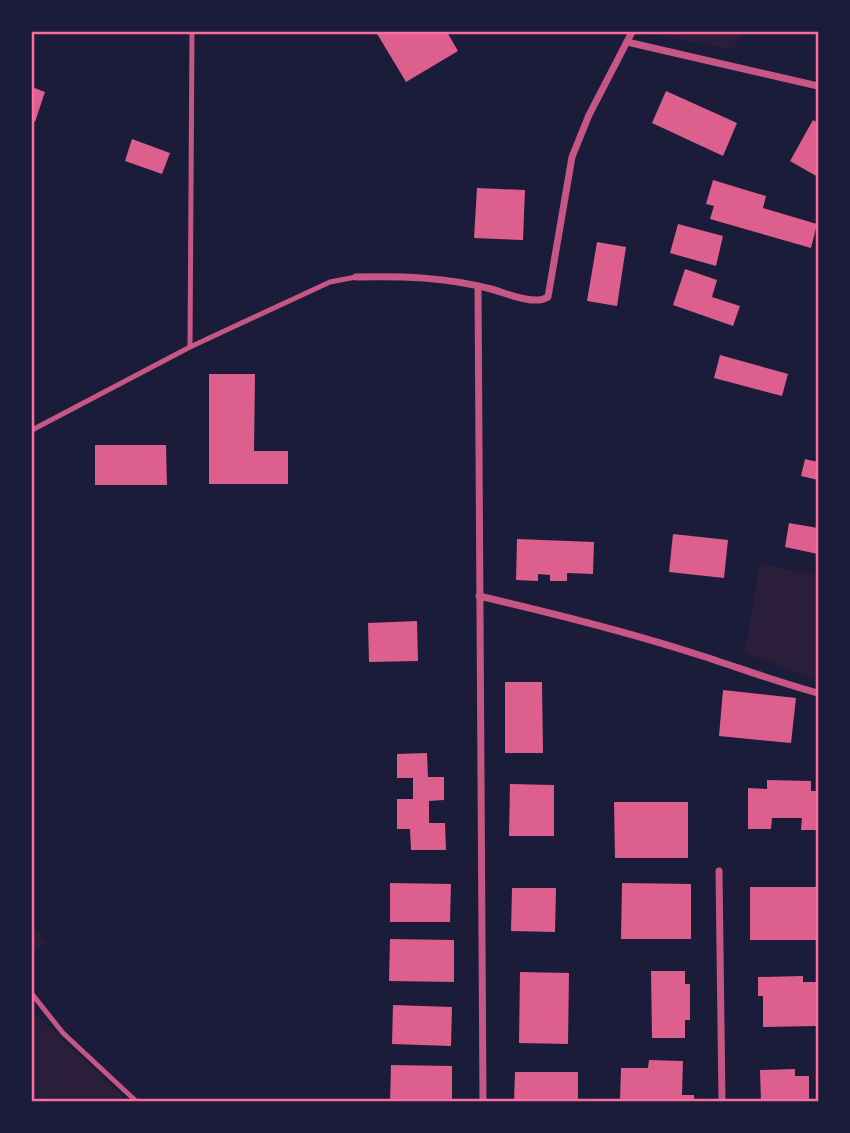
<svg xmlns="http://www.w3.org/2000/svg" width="850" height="1133" viewBox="0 0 850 1133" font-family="'Space Grotesk',sans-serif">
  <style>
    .green { fill: #2a1e3b }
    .building { fill: #dd5f8e }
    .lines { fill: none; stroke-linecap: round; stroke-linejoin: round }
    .service { stroke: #c65784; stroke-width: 5 }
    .minor { stroke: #c65784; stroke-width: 7 }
    .neatline { fill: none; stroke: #ff6b9d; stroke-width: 2.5 }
  </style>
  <rect width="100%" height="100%" fill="#1b1b3a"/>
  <g class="green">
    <polygon points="641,32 742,32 733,50"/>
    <polygon points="760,563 818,576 818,681 745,653"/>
    <polygon points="32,924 46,943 32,953"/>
    <polygon points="32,1011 125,1098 131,1101 41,1101 32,1095"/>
  </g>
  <g class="building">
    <polygon points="376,32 447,32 458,51 406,82"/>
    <polygon points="32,87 45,92 35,122 32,120"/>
    <polygon points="666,91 737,123 723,156 652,123"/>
    <polygon points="813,120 818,123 818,177 790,161"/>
    <polygon points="132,139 170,153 162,174 125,161"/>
    <polygon points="713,180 766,196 763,208 817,224 811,248 710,219 714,206 706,204"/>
    <polygon points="477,188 525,190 523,240 474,238"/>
    <polygon points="678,224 723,236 716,266 670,253"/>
    <polygon points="597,242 626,247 617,306 587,301"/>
    <polygon points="685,269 717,280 712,297 740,306 733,326 673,305"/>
    <polygon points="720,355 788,374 782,396 714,378"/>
    <polygon points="209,374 255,374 254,451 288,451 288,484 209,484"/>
    <polygon points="95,445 166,445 167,485 95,485"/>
    <polygon points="805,459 818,462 818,480 801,476"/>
    <polygon points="789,523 818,528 818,554 785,547"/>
    <polygon points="673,534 728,540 724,578 669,572"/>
    <polygon points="517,539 594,542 593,574 567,573 567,581 550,581 550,575 538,574 538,581 516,580"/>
    <polygon points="417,621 418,661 369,662 368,623"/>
    <polygon points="505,682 542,682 543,753 505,753"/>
    <polygon points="723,690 796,698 791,743 719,736"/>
    <polygon points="427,753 428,777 444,777 444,800 429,801 429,823 445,823 446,850 411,850 410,829 397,829 397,799 413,799 413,778 397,778 397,754"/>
    <polygon points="767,780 811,781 811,791 818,791 818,830 801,830 802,818 772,818 771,829 748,829 748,788 767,789"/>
    <polygon points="510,784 554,785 554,836 509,836"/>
    <polygon points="614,802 688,802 688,858 615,858"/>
    <polygon points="390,883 451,884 450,922 390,922"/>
    <polygon points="622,883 691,884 691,939 621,939"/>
    <rect x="750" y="887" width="68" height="53"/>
    <polygon points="512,888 556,888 555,932 511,931"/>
    <polygon points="390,939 454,940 454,982 389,981"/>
    <polygon points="651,971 685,971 685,984 690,984 690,1020 685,1020 685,1038 652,1038"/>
    <polygon points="520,972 569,973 568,1044 519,1043"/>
    <polygon points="803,976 803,982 818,982 818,1026 763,1027 763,996 758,996 758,977"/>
    <polygon points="393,1005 452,1007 451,1046 392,1044"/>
    <polygon points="649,1060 683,1061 682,1095 694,1095 694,1102 620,1101 621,1068 648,1068"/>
    <polygon points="391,1065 452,1066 452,1102 390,1102"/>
    <polygon points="795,1069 795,1076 809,1076 809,1102 761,1102 760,1070"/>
    <polygon points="515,1072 578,1072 578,1102 514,1102"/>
  </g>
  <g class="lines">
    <g class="service">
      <polyline points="190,347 192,32"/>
      <polyline points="32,430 190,347 330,282 356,277"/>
      <polyline points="32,994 63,1033 137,1102"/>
    </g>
    <g class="minor">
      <polyline points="627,42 818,86"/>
      <path d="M356,277C402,276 446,277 491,289C506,293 534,306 548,297L572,157L589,115L632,32"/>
      <polyline points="478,286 483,1102"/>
      <path d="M479,596C552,613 625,631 696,654C737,667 777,682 818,693"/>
      <polyline points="719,871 722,1102"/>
    </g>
  </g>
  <rect width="850" height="1133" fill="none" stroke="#1b1b3a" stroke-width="66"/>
  <rect x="33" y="33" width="784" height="1067" class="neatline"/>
</svg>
